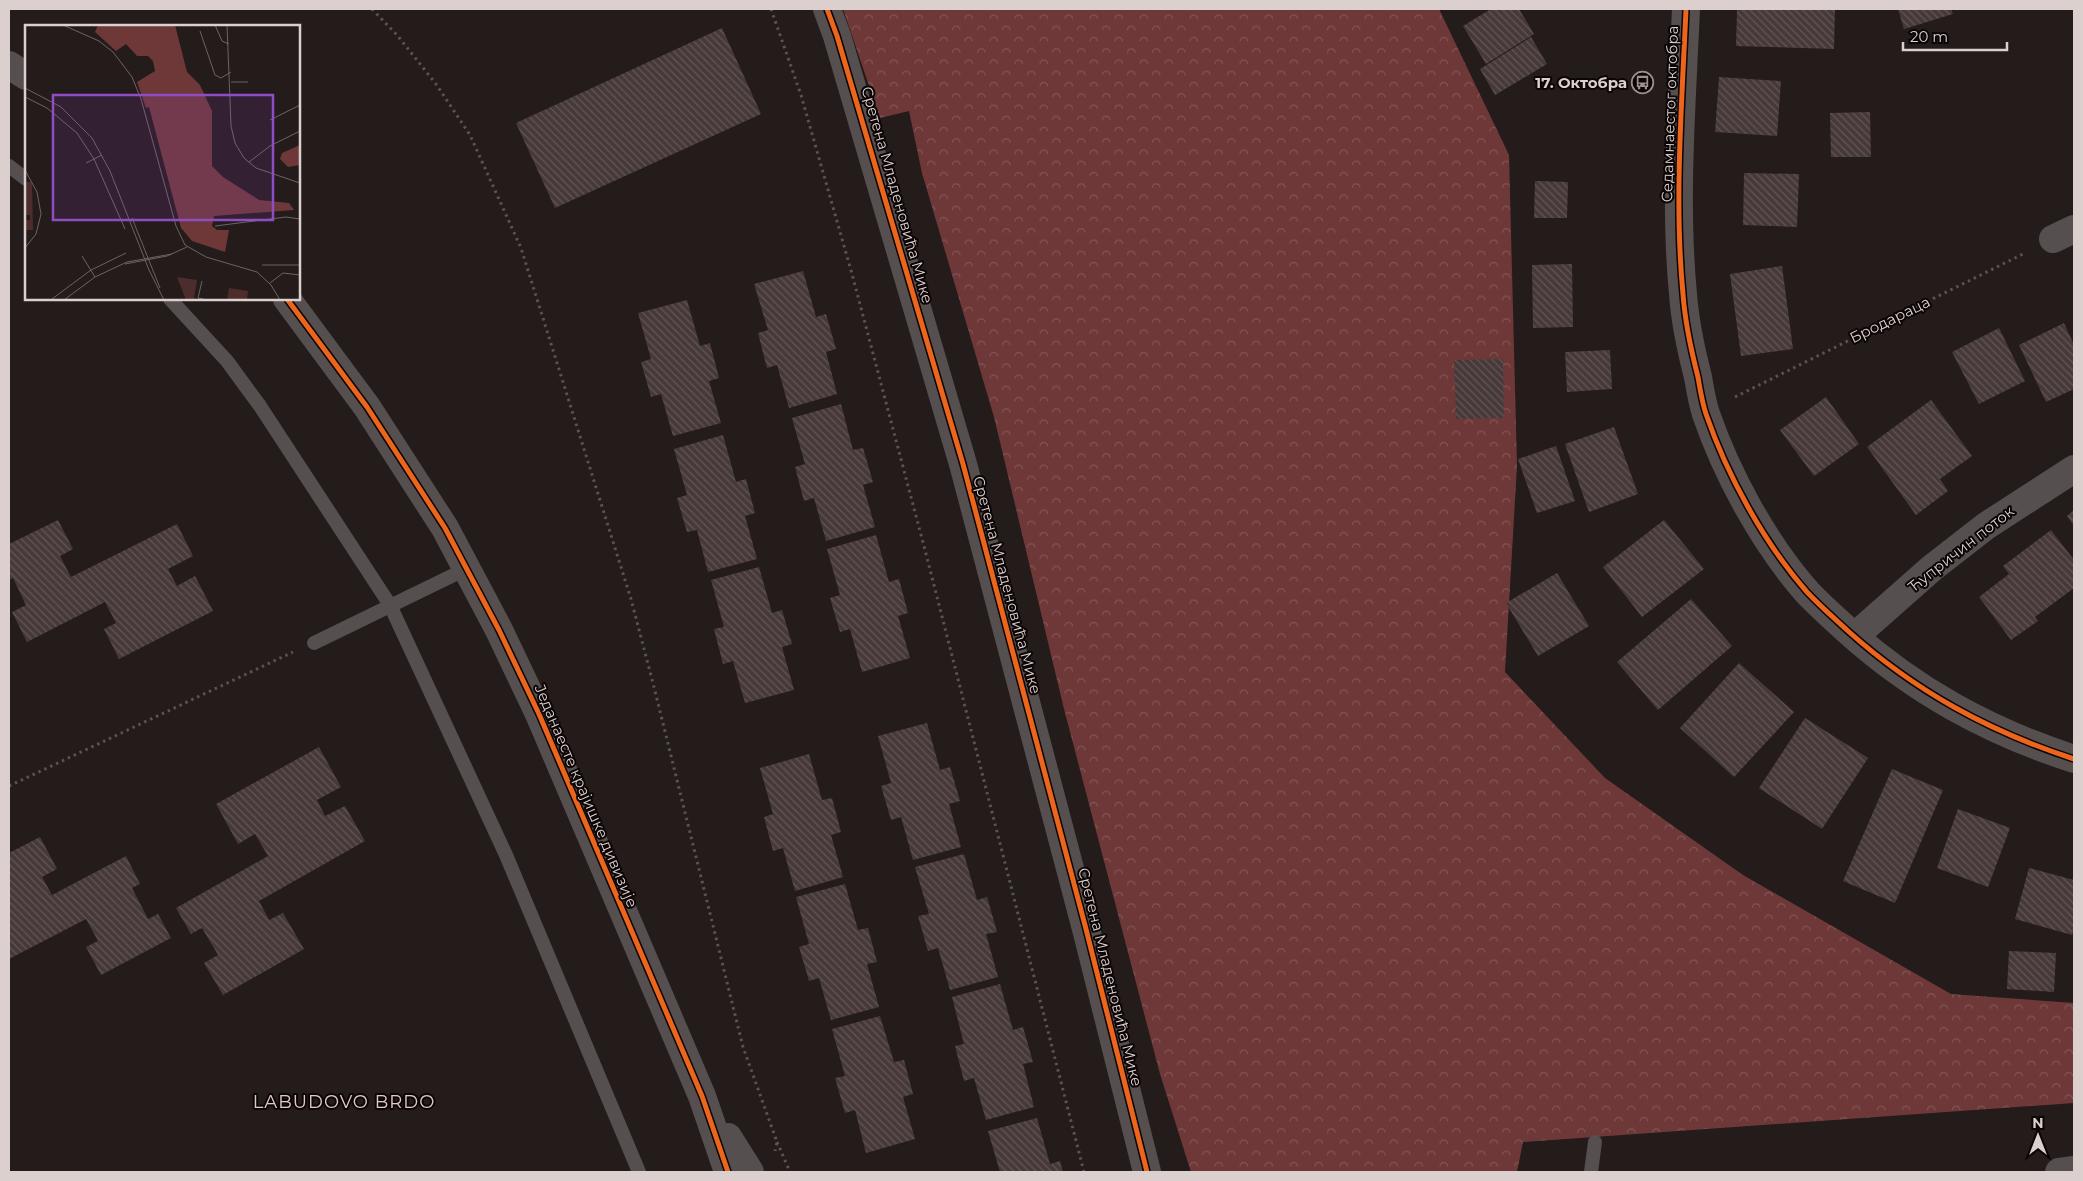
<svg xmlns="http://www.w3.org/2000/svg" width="2083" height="1181" viewBox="0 0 2083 1181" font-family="Montserrat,sans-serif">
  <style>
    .forest { fill: url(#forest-crowns) }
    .building { fill: url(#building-back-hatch) }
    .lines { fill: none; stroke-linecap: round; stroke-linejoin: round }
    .path { stroke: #5a5353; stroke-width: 3; stroke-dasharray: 2.5 4; stroke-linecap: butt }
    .service { stroke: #564f4f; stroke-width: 14 }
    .minor { stroke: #564f4f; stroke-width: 28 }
    .tertiary { stroke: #564f4f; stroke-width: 28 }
    .cycleway-casing { stroke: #0c0505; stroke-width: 8 }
    .cycleway { stroke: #eb651d; stroke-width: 5 }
    .labels { text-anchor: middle; stroke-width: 4; stroke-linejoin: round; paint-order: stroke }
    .poi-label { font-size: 15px; font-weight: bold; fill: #dcd0cf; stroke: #0c0505; text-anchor: end }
    .street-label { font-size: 15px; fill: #dcd0cf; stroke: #0c0505 }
    .quarter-label { font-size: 18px; letter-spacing: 1px; fill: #e1c9c8; stroke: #0c0505 }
    .inset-road { fill: none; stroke: #6e6363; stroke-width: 1 }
    .view { fill: #8e4dc2; fill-opacity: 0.15; stroke: #8e4dc2; stroke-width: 2.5 }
    .inset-edge { fill: none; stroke: #dcd0cf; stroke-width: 2.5 }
  </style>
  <defs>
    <pattern id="forest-crowns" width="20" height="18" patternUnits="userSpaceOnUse" patternTransform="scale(1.25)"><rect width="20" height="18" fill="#6e3838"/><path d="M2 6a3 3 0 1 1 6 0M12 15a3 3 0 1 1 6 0" fill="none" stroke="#825454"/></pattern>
    <pattern id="building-back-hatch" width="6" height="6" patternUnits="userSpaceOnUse" patternTransform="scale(1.25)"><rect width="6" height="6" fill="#473939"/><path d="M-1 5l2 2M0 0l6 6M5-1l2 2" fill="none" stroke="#615555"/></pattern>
  </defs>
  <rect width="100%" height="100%" fill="#241b1b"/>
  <polygon class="forest" points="843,9 1439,9 1509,155 1517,466 1505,672 1605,778 1743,875 1951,994 2074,1003 2074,1103 1523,1142 1517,1172 1191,1172 1160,1074 1064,709 994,417 922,173 909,111 880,118"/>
  <g class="building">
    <polygon points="1491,9 1519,9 1534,34 1486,64 1463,26"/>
    <polygon points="1737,9 1835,9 1834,49 1736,46"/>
    <polygon points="1898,9 1951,9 1953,14 1904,29"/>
    <polygon points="722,28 761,114 555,208 516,123"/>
    <polygon points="1531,37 1547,64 1495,95 1480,69"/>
    <polygon points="1719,77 1781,81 1777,136 1715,132"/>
    <polygon points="1870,112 1871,157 1831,157 1830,113"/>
    <polygon points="1744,173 1799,174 1797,227 1743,225"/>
    <polygon points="1535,181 1568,182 1567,218 1534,218"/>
    <polygon points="1572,264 1573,327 1533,328 1532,265"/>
    <polygon points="1782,266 1793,349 1741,356 1730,274"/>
    <polygon points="803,271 816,317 826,314 836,349 826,352 837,394 789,408 777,365 767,368 758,333 768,330 754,284"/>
    <polygon points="687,300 700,346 710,343 719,378 709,381 721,423 673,436 661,394 651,397 641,362 651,359 638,313"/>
    <polygon points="2064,323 2074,345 2074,389 2046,402 2019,345"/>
    <polygon points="1999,328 2025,381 1979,404 1952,352"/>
    <polygon points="1610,350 1612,389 1567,392 1565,352"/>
    <polygon points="1503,359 1504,418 1456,419 1454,360"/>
    <polygon points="1826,397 1859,444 1814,476 1780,430"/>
    <polygon points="1931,400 1972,456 1940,479 1948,491 1916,515 1867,447"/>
    <polygon points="841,404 853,450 863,448 873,482 863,485 875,527 826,541 814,498 804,501 795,467 805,464 792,418"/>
    <polygon points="1614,427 1638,494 1589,512 1565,444"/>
    <polygon points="723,435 736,482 746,479 755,513 745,516 757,559 708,572 697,530 687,532 677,498 687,495 674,449"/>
    <polygon points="1556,446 1575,501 1537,513 1518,459"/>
    <polygon points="2074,510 2074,526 2067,516"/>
    <polygon points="58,520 73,549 60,556 71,577 177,524 193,556 168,569 177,586 195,576 213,611 119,659 104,629 116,623 105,602 27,642 12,612 26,605 13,578 9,580 9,544"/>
    <polygon points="1664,520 1704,569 1642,617 1603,567"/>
    <polygon points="2051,530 2074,560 2074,588 2035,617 2038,621 2011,640 1979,597 2009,574 2003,566"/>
    <polygon points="876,535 889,582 899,579 908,613 898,616 910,658 862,672 850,629 840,632 830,598 840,595 827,549"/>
    <polygon points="759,567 772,613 782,610 792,644 782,647 794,690 745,703 733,661 723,664 714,629 724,627 711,580"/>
    <polygon points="1557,573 1589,626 1538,656 1506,603"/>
    <polygon points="1691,599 1732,646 1658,710 1617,662"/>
    <polygon points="1739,663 1794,712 1734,777 1680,728"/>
    <polygon points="1805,718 1868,758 1822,829 1759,788"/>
    <polygon points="927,723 940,770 950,767 960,801 949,804 961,847 913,860 901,817 891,820 881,786 891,783 878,736"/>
    <polygon points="319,747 341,787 317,800 325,816 345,806 365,841 259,901 269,920 283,913 304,949 223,995 204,963 218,955 202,928 191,934 176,908 268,856 255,834 238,844 216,804"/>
    <polygon points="809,754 822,800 832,798 841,832 831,835 843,877 795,891 783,848 773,851 764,817 773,814 760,768"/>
    <polygon points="1892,769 1943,790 1895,903 1843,881"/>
    <polygon points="1958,809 2010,828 1988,887 1937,868"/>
    <polygon points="40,837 57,869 42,877 52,895 126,856 140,884 132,888 148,919 158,914 171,938 101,975 86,947 98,941 86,919 9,959 9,853"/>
    <polygon points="964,854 977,900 987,897 997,932 986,934 998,977 950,990 938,948 928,951 918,916 929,914 915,867"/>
    <polygon points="2029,868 2074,880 2074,927 2072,935 2015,919"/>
    <polygon points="845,884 858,930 868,928 877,962 867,964 879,1007 831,1020 819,978 809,981 799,947 809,944 796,897"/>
    <polygon points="2009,951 2056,953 2054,992 2007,989"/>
    <polygon points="1000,984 1013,1030 1023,1027 1033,1062 1023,1064 1034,1107 986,1120 974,1078 964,1081 955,1046 964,1044 952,997"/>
    <polygon points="880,1016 894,1062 904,1060 913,1094 903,1097 915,1139 866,1153 855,1110 845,1113 835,1078 845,1076 832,1029"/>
    <polygon points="1037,1118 1050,1164 1060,1161 1063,1172 1000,1172 988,1131"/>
  </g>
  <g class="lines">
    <g class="path">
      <polyline points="372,9 397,35 436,84 470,135 521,248 631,599 654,687 743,1047 777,1142 775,1151"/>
      <polyline points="771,9 801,95 852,274 925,550 1084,1172"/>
      <polyline points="1735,397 2025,253"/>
      <polyline points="9,786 293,652"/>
      <polyline points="777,1142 790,1172"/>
    </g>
    <g class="service">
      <polyline points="9,166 26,179"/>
      <polyline points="170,299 227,361 260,406 390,605 506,855 639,1172"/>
      <polyline points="314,643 466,569"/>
      <polyline points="1591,1172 1595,1142"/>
    </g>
    <g class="minor">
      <polyline points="827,9 837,36 963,464 1086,929 1147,1172"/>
      <polyline points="2053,239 2074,229"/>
      <polyline points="1855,636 1932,568 1986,526 2074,469"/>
      <polyline points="2059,1172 2074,1170"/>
    </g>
    <g class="tertiary">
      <path d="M1686,9C1682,103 1674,200 1683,294C1685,322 1691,350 1698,377C1700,389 1702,402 1706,414C1727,475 1764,543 1807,592C1820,606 1834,618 1848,631C1915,691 1988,731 2074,759"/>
      <polyline points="9,65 26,76"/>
      <polyline points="287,299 367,407 445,528 499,630 539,714 702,1096 728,1172"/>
      <polyline points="728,1137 750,1172"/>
    </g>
    <defs>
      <g id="cycleway">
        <polyline points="827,9 837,36 963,464 1086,929 1147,1172"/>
        <path d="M1686,9C1682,103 1674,200 1683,294C1685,322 1691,350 1698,377C1700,389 1702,402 1706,414C1727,475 1764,543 1807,592C1820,606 1834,618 1848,631C1915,691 1988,731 2074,759"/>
        <polyline points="287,299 367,407 445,528 499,630 539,714 702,1096 728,1172"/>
      </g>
    </defs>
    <use href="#cycleway" class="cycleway-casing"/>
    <use href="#cycleway" class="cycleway"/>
  </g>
  <defs>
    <symbol id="bus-ring" viewBox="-11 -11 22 22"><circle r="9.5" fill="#0c0505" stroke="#9c9190" stroke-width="1.5"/><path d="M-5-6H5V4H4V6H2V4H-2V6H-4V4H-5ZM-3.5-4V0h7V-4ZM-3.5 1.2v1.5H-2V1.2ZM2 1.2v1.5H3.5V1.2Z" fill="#9c9190"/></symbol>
  </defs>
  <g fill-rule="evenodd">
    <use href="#bus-ring" x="1630" y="70" width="25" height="25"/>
  </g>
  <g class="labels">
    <g class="poi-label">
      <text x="1627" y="88">17. Октобра</text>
    </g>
    <g class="street-label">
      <text transform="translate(1670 114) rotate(-88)" y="5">Седамнаестог октобра</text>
      <text transform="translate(897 195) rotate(74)" y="5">Сретена Младеновића Мике</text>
      <text transform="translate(1890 320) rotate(-26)" y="5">Бродараца</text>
      <text transform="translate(1961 549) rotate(-38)" y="5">Ћупричин поток</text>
      <text transform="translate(1007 585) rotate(75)" y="5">Сретена Младеновића Мике</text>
      <text transform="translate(586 796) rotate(67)" y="5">Једанаесте крајишке дивизије</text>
      <text transform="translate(1110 977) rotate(76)" y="5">Сретена Младеновића Мике</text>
    </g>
    <g class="quarter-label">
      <text x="344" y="1108">LABUDOVO BRDO</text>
    </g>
  </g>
  <g transform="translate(25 25)">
    <rect width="275" height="275" fill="#241b1b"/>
    <path d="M0,157H7L8,205H0V195H5V190H0ZM152,252L172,255L169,273L177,275H161ZM204,263L223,266L222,275H202Z" fill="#4d2c2c"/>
    <path d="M73,0H150L162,47L175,60L187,86V141L198,152L234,175L264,178L269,185L189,191L187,201L192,205H204L200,227L167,216L156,203L124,82L121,83L112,57L130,46L128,36L123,31H112L101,19L91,26L70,7ZM275,120V140L263,142L255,134L257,128Z" fill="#6e3838"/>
    <path class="inset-road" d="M38,0L74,16L88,27L107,52L116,74L151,201L160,220L181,232L232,247L246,260L255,275M190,0L197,16L204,19M202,0L206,101L210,118L219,133L231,143L275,158M175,6L190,50L196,53L206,47M206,57H223M0,63L36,82L67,113L85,146L124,245L139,275M0,72L22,83L52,108L69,134L100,204M245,95L275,80M224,137L245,121L275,106M61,138L77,130M0,145L12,167L16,189L11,209L0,223M107,193L135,263M190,201L261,192L275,194M57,231L70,252M100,239L142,231L162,222M237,240H275M177,256L173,273L183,275M245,258L258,248L275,250M27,274L66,245L101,228M39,275L70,252L102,237L147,229"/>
    <path class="view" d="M28,70H248V195H28Z"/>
    <rect width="275" height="275" class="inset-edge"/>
  </g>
  <rect width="2083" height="1181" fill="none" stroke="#dcd0cf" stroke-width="20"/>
  <g transform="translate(2038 1136)" stroke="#0c0505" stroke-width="4" paint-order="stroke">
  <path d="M0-4L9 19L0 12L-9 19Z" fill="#dcd0cf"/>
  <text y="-8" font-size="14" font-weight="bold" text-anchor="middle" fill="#dcd0cf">N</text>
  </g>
  <path d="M1903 42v8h104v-8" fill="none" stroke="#dcd0cf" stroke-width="2.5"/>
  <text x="1910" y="42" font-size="15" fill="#dcd0cf" stroke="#0c0505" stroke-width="4" paint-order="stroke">20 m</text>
</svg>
